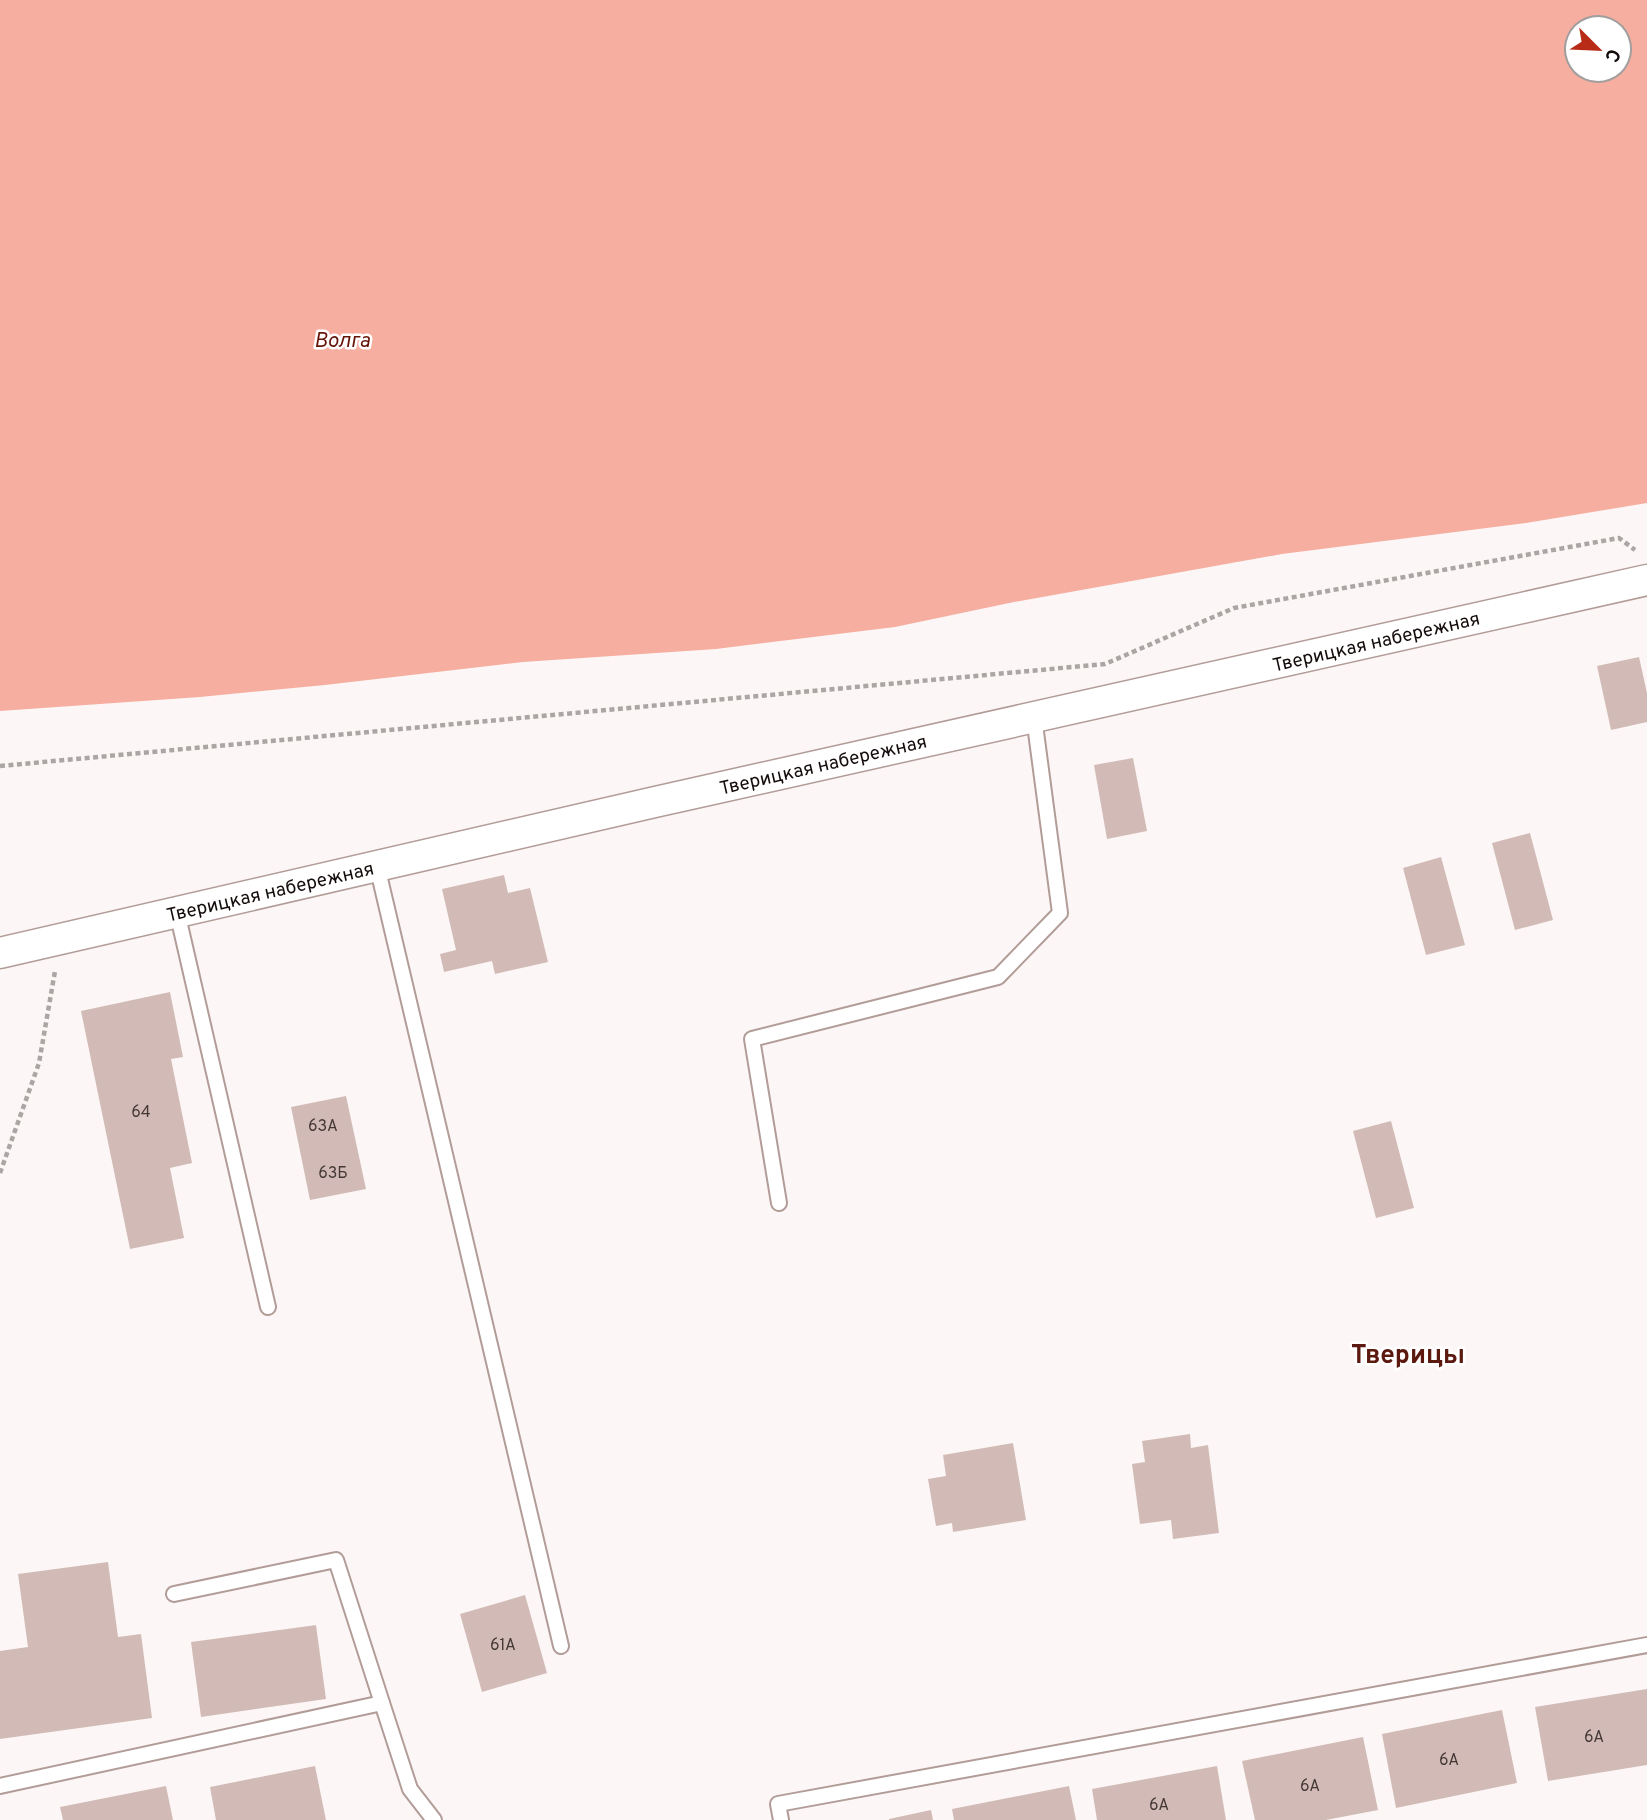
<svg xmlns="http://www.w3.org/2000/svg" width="1647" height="1820" viewBox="0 0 1647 1820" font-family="Overpass,sans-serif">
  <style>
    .water { fill: #f6aea0; fill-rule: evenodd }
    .building { fill: #d2bbb6 }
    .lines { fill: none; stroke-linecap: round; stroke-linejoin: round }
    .service-casing { stroke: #b29c98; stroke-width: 18 }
    .minor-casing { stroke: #b29c98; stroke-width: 33 }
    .path { stroke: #aba5a4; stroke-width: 4.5; stroke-dasharray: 5 3.5; stroke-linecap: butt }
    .service { stroke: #fff; stroke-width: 14 }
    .minor { stroke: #fff; stroke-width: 30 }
    .labels { text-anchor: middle; stroke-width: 5; stroke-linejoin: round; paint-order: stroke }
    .number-label { font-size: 16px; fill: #443836 }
    .street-label { font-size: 19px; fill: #140c0b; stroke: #fff }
    .water-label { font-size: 21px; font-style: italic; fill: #661408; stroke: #fff }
    .district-label { font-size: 26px; font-weight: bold; fill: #5c190f; stroke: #fff }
  </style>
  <rect width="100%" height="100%" fill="#fcf7f6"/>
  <path class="water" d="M0,0H1647V503L1526,523L1282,554L1014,602L895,627L716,649L523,662L325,685L200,697L0,711ZM1577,28H1619V70H1577Z"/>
  <g class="building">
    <polygon points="1639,657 1647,693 1647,722 1611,730 1597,666"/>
    <polygon points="1133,758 1147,831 1107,839 1094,765"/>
    <polygon points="1530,833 1553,920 1515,930 1492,843"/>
    <polygon points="1441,857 1465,945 1426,955 1403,868"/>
    <polygon points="504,875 508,893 530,888 548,962 495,974 492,961 444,972 440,954 456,950 442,889"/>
    <polygon points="170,992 183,1057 171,1059 192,1163 170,1168 184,1238 130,1249 81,1011"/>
    <polygon points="346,1096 366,1189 310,1200 291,1107"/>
    <polygon points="1391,1121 1414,1208 1376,1218 1353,1131"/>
    <polygon points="1190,1434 1191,1448 1208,1445 1219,1533 1173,1539 1171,1520 1140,1524 1132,1464 1145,1462 1142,1441"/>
    <polygon points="1013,1443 1026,1520 953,1532 952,1523 936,1526 928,1479 946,1476 943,1455"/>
    <polygon points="108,1562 118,1637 141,1634 152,1718 0,1739 0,1651 28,1647 18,1574"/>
    <polygon points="525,1595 547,1673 482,1692 460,1614"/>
    <polygon points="316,1625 326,1699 201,1717 191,1642"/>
    <polygon points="1647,1689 1647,1765 1548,1781 1535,1707"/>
    <polygon points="1502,1710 1517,1783 1396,1808 1382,1734"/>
    <polygon points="1363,1737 1378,1810 1326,1820 1255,1820 1242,1761"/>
    <polygon points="315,1766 326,1820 216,1820 210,1787"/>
    <polygon points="1217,1766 1226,1820 1097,1820 1092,1789"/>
    <polygon points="166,1786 173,1820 63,1820 60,1807"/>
    <polygon points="1069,1786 1076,1820 954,1820 952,1809"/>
    <polygon points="931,1810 933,1820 889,1820 889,1819"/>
  </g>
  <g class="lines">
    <defs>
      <g id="service">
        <polyline points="377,866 561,1646"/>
        <polyline points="177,912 268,1307"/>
        <polyline points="779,1203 752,1039 998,977 1060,913 1034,717"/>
        <polyline points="174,1594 336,1560 382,1703"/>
        <polyline points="0,1786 382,1703 410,1789 434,1820"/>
        <polyline points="781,1820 778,1804 1647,1645"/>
      </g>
      <polyline id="minor" points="0,953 655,802 1647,580"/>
    </defs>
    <use href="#service" class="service-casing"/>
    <use href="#minor" class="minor-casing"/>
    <g class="path">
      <polyline points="0,766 1105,664 1234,608 1619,538 1635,550"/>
      <polyline points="0,1173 39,1063 55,971"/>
    </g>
    <use href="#service" class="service"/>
    <use href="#minor" class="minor"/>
  </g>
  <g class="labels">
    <g class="number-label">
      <text x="141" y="1117">64</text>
      <text x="323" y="1131">63А</text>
      <text x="333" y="1178">63Б</text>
      <text x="503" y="1650">61А</text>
      <text x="1594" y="1742">6А</text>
      <text x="1449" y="1765">6А</text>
      <text x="1310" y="1791">6А</text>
      <text x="1159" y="1810">6А</text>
    </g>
    <g class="street-label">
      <text transform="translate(1376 641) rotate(-13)" y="7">Тверицкая набережная</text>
      <text transform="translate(823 764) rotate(-13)" y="7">Тверицкая набережная</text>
      <text transform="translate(270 891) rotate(-13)" y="7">Тверицкая набережная</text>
    </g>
    <g class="water-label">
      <text x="342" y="347">Волга</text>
    </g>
    <g class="district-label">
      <text x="1408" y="1363">Тверицы</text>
    </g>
  </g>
  <g transform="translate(1598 49) rotate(114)"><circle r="33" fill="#ffffff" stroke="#a19e9d" stroke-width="2"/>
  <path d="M0-5L12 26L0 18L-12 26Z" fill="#b82c17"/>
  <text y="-10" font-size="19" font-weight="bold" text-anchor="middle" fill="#140c0b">С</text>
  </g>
</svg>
